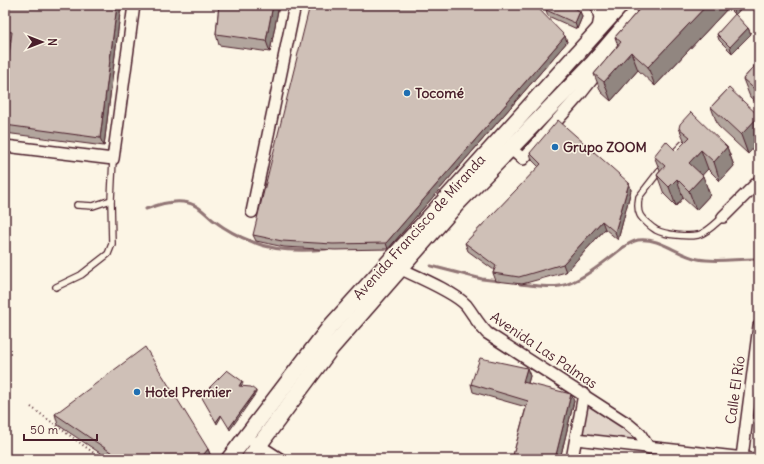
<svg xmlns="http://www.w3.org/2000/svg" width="764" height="464" viewBox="0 0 764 464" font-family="Delius,sans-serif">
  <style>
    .green { fill: #e2d5ca; stroke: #967a7a }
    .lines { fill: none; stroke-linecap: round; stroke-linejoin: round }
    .stream { stroke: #917474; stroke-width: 3 }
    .lane-casing { stroke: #4a1f2b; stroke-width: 8 }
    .street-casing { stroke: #4a1f2b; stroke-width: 14 }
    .secondary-casing { stroke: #4a1f2b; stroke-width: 18 }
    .path { stroke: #4a1f2b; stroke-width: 2; stroke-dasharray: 1 3; stroke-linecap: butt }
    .lane { stroke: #fcf5e5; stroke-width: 5.5 }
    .street { stroke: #fcf5e5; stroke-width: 11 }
    .secondary { stroke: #fcf5e5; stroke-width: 15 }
    .wall { fill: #b2a59d; stroke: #4a1f2b }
    .shaded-wall { fill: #918680; stroke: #4a1f2b }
    .building { fill: #cfc0b7; stroke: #4a1f2b }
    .poi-dot { fill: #1f6fb2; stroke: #fcf5e5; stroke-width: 1.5 }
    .labels { text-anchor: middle; stroke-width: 3; stroke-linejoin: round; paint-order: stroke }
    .poi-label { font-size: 14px; font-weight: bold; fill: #4a1f2b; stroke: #fcf5e5; text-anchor: start }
    .street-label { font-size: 14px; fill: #4a1f2b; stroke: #fcf5e5 }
  </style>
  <rect width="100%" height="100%" fill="#fcf5e5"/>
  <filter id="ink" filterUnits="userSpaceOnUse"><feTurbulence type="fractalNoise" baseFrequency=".025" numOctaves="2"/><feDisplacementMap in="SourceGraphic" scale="8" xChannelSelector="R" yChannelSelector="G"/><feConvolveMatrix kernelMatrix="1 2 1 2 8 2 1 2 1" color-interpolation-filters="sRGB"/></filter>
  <g filter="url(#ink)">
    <polygon class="green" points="587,403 629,431 637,443 582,434"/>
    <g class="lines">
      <g class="stream">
        <path d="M146,209C159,204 180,198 194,205C201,208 207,215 213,220C225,229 239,237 253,242C274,251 304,251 326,249"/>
        <polyline points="431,266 482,279 499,281"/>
        <path d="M520,284C533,285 547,288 560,286C576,284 599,266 612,256C620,250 628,242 638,240C660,237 677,255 698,259C718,263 739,258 759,259"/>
      </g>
      <defs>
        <g id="lane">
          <polyline points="671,156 683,144"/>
          <path d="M663,166L639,197C638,203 637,209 640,215C642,219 651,227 656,230C665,235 688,237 698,235C707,233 716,223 723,217"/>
          <polyline points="77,205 93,206 111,200"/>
          <polyline points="56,287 81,275 108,254 112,244 111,200 113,159"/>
        </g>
        <g id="street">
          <polyline points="5,146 113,159 134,5"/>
          <polyline points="511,149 523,159 582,92 604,64"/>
          <polyline points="252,212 295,5"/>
          <polyline points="723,217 759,181"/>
          <path d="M401,269C418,277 454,292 466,305C473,314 478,324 487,333L628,424L640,434L649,448"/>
          <polyline points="246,437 280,459"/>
          <polyline points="576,439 753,459"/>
          <polyline points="742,457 759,326"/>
          <polyline points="572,459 584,394"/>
        </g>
        <g id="secondary">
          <polyline points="599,5 602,18 600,28"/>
          <polyline points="229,459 329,328 621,5"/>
          <polyline points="249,459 268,433 332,347 456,205 592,64 627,23 643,5"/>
        </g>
      </defs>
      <use href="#lane" class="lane-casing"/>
      <use href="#street" class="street-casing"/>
      <use href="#secondary" class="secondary-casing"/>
      <polyline class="path" points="31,407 102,459"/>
      <use href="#lane" class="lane"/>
      <use href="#street" class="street"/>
      <use href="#secondary" class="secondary"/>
    </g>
    <g class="wall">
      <polygon points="5,5 121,5 104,146 5,133 5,86 11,40 5,39"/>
      <polygon points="219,5 279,5 270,52 219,45 216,34"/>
      <polygon points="643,5 744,5 735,15 748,28 751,34 732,53 719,40 717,34 735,15 728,8 655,86 638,70 611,101 601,92 594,74 618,46 615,37"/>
      <polygon points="546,10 580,11 582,17 577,29 548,16"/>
      <polygon points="565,36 567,42 388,249 335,250 284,247 256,241 253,235"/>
      <polygon points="759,61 759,105 750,97 743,79"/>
      <polygon points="729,88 748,154 718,126 711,107"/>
      <polygon points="679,128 727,147 734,166 720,181 708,169 702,175 710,195 696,210 683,198 676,206 664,194 657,175 660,171 654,156 676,151 685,142"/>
      <polygon points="530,153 629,183 631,190 618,240 605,229 566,272 522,284 496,281 493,273 494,270 468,251 465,243 539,167 532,160"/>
      <polygon points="527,368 530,376 528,383 574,401 560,459 512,459 526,407 473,392 471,384"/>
      <polygon points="55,414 208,449 212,459 109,459 58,425"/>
    </g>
    <g class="shaded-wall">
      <polygon points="117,5 121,5 104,146 100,138"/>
      <polygon points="273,5 279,5 270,52 266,41"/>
      <polygon points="707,5 727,5 728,8 655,86 648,67"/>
      <polygon points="731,5 744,5 735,15"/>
      <polygon points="580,11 582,17 577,29 575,23"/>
      <polygon points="748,28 751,34 732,53 730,47"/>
      <polygon points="565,36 567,42 388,249 386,243"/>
      <polygon points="631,52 638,70 611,101 604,82"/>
      <polygon points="759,116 759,142 748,154 741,135"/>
      <polygon points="727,147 734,166 720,181 714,162"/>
      <polygon points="701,150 708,169 696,182 689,163"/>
      <polygon points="703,176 710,195 696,210 689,191"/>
      <polygon points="677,179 683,198 676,206 669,187"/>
      <polygon points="629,183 631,190 618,240 615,232"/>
      <polygon points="602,221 605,229 566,272 563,264"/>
      <polygon points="527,368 530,376 526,390 523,382"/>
      <polygon points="242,381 243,383 240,388 239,386"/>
      <polygon points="256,391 256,393 230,430 229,428"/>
      <polygon points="571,394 574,401 560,459 555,459"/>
      <polygon points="221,415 221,417 217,424 216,422"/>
      <polygon points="208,449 212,459 200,459"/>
    </g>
    <g class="building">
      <polygon points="5,5 117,5 100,138 5,125 5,86 12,32 5,31"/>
      <polygon points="219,5 273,5 266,41 216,34"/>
      <polygon points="310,5 535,5 565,36 386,243 333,244 282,241 253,235"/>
      <polygon points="548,5 568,5 580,11 575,23 546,10"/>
      <polygon points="643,5 707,5 648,67 631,52 604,82 594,74 621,42 615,37"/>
      <polygon points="735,14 748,28 730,47 717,34"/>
      <polygon points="759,61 759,93 743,79"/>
      <polygon points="729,88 759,116 741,135 711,107"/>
      <polygon points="691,112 727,147 714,162 701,150 689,163 703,176 689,191 677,179 669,187 657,175 665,166 654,156 666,141 676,151 690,137 679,128 680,124"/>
      <polygon points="558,120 629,183 615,232 602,221 563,264 519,277 493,273 496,266 465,243 541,164 530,153"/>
      <polygon points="145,347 208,449 200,459 121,459 55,414"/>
      <polygon points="480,358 527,368 523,382 571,394 555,459 512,459 528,401 471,384"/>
      <polygon points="227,370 242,381 239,386 251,387 256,391 229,428 221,415 216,422 201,396"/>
    </g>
  </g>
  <g class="poi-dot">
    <circle cx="407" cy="93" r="4"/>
    <circle cx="555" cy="147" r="4"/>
    <circle cx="137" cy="392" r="4"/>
  </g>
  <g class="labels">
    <g class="poi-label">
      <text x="415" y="98">Tocomé</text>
      <text x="563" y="152">Grupo ZOOM</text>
      <text x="145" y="397">Hotel Premier</text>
    </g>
    <g class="street-label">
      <text transform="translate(419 227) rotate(-48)" y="5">Avenida Francisco de Miranda</text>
      <text transform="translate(544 350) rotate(34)" y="5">Avenida Las Palmas</text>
      <text transform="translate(735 390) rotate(-82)" y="5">Calle El Río</text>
    </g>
  </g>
  <rect width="764" height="464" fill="none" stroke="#fcf5e5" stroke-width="20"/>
  <rect x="10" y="10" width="744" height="444" fill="none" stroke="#4a1f2b" stroke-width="1.5" filter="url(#ink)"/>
  <g transform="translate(42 42) rotate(90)" stroke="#fcf5e5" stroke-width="3" paint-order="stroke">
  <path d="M0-3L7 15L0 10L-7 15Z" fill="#4a1f2b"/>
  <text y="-6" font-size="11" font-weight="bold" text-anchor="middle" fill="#4a1f2b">N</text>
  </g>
  <path d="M24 434v6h73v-6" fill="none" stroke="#4a1f2b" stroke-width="2"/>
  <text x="30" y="434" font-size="12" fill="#4a1f2b" stroke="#fcf5e5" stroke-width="3" paint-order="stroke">50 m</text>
</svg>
